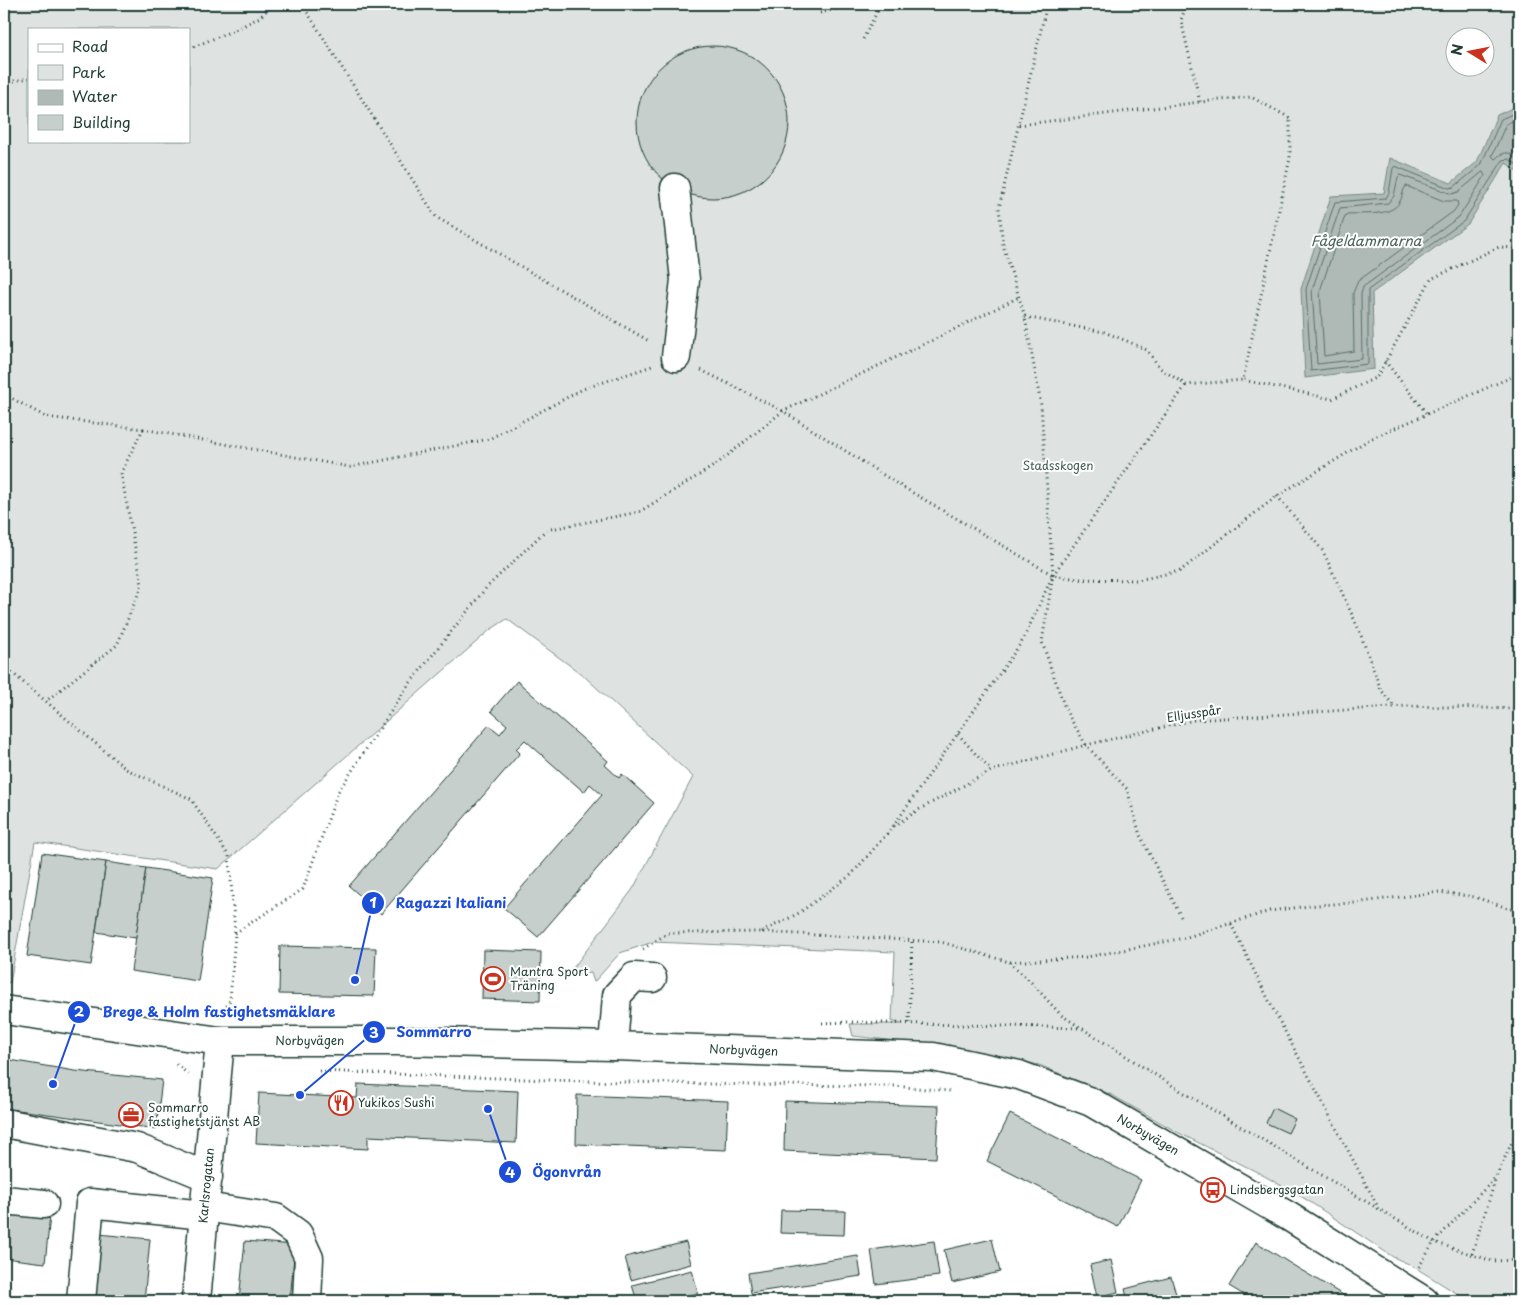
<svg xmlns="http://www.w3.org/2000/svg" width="1523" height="1305" viewBox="0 0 1523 1305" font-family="'Playpen Sans',sans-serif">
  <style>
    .green { fill: #dee3e2; stroke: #7e908b; fill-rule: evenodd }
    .water { fill: #afbab7; stroke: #758883 }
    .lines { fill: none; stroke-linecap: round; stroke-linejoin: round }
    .shore { stroke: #596f68; stroke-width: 1 }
    .building { fill: #c7cfcc; stroke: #1f3d34 }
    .minor-casing { stroke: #1f3d34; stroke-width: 31 }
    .path { stroke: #1f3d34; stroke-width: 3; stroke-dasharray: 1 4; stroke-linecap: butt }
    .minor { stroke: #fff; stroke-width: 28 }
    .labels { text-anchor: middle; stroke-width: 4; stroke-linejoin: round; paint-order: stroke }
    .park-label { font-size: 12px; fill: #455e57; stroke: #fff }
    .street-label { font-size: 12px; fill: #1f3d34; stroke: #fff }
    .poi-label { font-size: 12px; fill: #1f3d34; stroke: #fff; text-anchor: start }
    .water-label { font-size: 14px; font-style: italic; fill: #4a625b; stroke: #fff }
    .leader { fill: none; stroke: #1d4ed8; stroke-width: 2 }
    .callout-dot { fill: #1d4ed8; stroke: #fff; stroke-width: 2 }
    .mark-label { font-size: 15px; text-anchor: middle; font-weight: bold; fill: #fff }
    .callout-label { font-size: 14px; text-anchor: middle; font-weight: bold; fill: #1d4ed8; stroke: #fff; stroke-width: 4; stroke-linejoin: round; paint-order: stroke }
  </style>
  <rect width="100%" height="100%" fill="#fff"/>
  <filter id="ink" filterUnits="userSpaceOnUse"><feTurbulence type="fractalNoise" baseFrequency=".02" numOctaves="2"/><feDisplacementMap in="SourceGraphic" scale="10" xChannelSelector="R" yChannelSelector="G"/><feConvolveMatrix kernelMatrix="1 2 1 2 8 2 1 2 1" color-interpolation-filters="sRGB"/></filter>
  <g filter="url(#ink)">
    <path class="green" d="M4,4H1519V1301H1469L1411,1265L1393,1257L1307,1200L1259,1173L1179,1133L1112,1095L1039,1065L966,1049L853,1036L850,1024H901L892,1021L895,952L653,942L620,953L594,982L591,973L567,976L633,889L693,777L584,676L507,619L490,630L218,869L35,842L10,983L4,981ZM29,29H189V141H29ZM1456,38H1486V68H1456Z"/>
    <polygon class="water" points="1519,105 1519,172 1506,163 1468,224 1372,293 1374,369 1305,378 1301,289 1331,196 1384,193 1390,158 1451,183 1477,162 1497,115"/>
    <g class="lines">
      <g class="shore">
        <polyline points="1519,111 1501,119 1481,165 1454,187 1449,188 1395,166 1393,168 1389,193 1386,198 1335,202 1306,289 1311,371 1368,364 1368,290 1464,221 1503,160 1509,159 1519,166"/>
        <path d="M1519,118L1506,124L1492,156L1495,159C1504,151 1510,151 1519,158"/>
        <polygon points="1483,172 1485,176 1459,217 1363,287 1361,294 1362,359 1317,364 1312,290 1340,208 1388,203 1394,196 1398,177 1400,175 1452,194 1458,192"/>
        <path d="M1406,186L1444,201H1457L1458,205L1454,211L1358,281L1353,293L1354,351L1324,356L1320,291L1345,216L1347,214C1362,213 1390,217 1399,203C1403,198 1402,190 1406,186Z"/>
      </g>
    </g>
    <g class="building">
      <circle cx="713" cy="122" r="76"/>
      <polygon points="517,681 608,761 605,765 619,778 622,774 654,803 538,937 504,908 602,795 590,784 584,792 525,740 516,749 520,753 381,914 349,886 489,725 500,734 507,725 491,711"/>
      <polygon points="42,853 106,862 91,965 27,956"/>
      <polygon points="106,862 146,868 136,938 96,932"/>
      <polygon points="146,868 213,878 198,981 131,971"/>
      <polygon points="280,946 376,948 374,996 279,994"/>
      <polygon points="483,950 541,952 540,1001 482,999"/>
      <polygon points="4,1059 75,1071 162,1080 156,1129 4,1108"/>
      <polygon points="358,1084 518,1091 516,1143 368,1136 368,1149 256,1143 259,1093 357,1098"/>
      <polygon points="577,1095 728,1101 726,1150 576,1144"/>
      <polygon points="785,1101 939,1106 936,1158 784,1151"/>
      <polygon points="1273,1108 1295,1119 1288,1133 1266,1123"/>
      <polygon points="1010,1114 1141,1180 1118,1227 987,1161"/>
      <polygon points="781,1210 845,1211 844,1235 780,1233"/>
      <polygon points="4,1211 50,1216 45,1263 4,1258"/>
      <polygon points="98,1234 150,1239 144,1301 91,1301"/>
      <polygon points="992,1239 1000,1272 952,1283 944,1250"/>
      <polygon points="245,1241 295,1245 290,1301 239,1301"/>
      <polygon points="934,1241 939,1276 876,1284 871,1250"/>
      <polygon points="686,1242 691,1264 631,1280 625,1257"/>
      <polygon points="1256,1242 1296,1267 1353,1301 1254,1301 1229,1286"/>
      <polygon points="858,1256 861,1276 751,1293 748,1273"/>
      <polygon points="1111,1260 1118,1292 1097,1297 1090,1265"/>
      <polygon points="692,1270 698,1293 666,1301 637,1301 632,1285"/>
      <polygon points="1171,1277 1178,1301 1128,1301 1125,1289"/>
      <polygon points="1025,1294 1027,1301 996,1301"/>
    </g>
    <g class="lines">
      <defs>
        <g id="minor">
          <polyline points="675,188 685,280 676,357"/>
          <path id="s1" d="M4,1010L220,1041H398L613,1046L933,1057L1019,1075L1091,1102L1288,1216L1424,1301"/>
          <polyline points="613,1046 617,995 634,977 652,978"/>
          <polyline points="4,1123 137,1148 208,1177"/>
          <polyline points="4,1200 44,1204"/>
          <polyline points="205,1207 276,1218 298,1234 309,1258 307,1301"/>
          <polyline points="81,1301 90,1203 204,1215"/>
          <path id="s2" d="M196,1301L220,1041"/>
        </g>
      </defs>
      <use href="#minor" class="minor-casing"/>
      <g class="path">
        <polyline points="302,4 436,217 649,341"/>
        <polyline points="1187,4 1181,20 1200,102 1251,97 1290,118 1290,158 1243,380 1332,399 1377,377 1431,279 1499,247 1519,248"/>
        <polyline points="820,13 857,4"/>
        <polyline points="863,39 881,4"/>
        <polyline points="189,47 193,47 237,29 260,17 273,4"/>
        <polyline points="4,83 29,78"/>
        <polyline points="1019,125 1200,102"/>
        <polyline points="1025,317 1104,332 1127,341 1147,350 1160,368 1186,385 1243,380"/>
        <polyline points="1385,361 1427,414"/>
        <polyline points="701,370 783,411 896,483 1053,575 1078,579 1138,580 1180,571 1277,496 1370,439 1514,376 1519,371"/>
        <polyline points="4,394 46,417 143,429 121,473 142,585 117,645 46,701"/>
        <polyline points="143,429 350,467 489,439 583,389 652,366"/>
        <polyline points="1277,496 1323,551 1359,630 1381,690 1394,706"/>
        <polyline points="4,666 126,769 191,799 229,856 235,933 230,1000 223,1013"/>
        <polyline points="958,734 991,771"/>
        <polyline points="894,826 918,810 991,771 1086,745 1194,720 1407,706 1519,709"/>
        <polyline points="1181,917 1140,835 1127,789 1086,745 1066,711 1042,642 1053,575 1186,385"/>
        <polyline points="1231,924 1271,1005 1378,1207"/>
        <polyline points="762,932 799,913 851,875 892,828 1023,640 1053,575 1041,405 1025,317 1003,245 999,208 1047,4"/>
        <polyline points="235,933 303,889 338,792 407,687 486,588 546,530 639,512 717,464 783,411 937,338 1019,297"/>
        <polyline points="643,949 668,933 762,932 941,942 1009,962 1087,957 1184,938 1270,911 1317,905 1354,903 1439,892 1475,897 1519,912"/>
        <polyline points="1009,962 1031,982 1061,1015 1181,1091 1434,1242 1492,1261 1519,1260"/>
        <polyline points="822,1023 849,1022 1081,1028"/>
        <polyline points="909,1023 912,940"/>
        <polyline points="176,1064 190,1076"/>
        <polyline points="319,1071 548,1080 750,1085 894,1086 950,1091"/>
        <polyline points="1472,1254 1496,1178"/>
        <polyline points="1419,1267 1434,1242 1496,1177 1519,1127"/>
      </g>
      <use href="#minor" class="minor"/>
    </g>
  </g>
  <defs>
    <symbol id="stadium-ring" viewBox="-11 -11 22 22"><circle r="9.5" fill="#fff" stroke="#c8321e" stroke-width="1.5"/><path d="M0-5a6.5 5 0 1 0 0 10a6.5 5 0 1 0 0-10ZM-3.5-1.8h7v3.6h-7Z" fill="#c8321e"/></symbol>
    <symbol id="restaurant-ring" viewBox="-11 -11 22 22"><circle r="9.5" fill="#fff" stroke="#c8321e" stroke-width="1.5"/><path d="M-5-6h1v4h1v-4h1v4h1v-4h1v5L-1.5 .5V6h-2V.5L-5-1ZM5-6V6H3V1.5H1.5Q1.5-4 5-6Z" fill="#c8321e"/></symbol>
    <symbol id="office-ring" viewBox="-11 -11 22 22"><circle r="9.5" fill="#fff" stroke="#c8321e" stroke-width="1.5"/><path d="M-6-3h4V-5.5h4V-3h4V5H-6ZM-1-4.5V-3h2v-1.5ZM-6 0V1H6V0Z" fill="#c8321e"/></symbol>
    <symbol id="bus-ring" viewBox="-11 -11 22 22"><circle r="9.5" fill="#fff" stroke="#c8321e" stroke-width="1.5"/><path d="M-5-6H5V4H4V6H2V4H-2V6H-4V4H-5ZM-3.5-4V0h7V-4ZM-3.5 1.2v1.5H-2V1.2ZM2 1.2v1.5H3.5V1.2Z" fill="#c8321e"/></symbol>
  </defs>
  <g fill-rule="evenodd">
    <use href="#stadium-ring" x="479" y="965" width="28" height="28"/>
    <use href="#restaurant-ring" x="327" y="1089" width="28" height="28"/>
    <use href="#office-ring" x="117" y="1101" width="28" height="28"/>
    <use href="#bus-ring" x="1199" y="1176" width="28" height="28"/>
  </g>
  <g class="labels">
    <g class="park-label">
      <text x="1058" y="470">Stadsskogen</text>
    </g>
    <g class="street-label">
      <text transform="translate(1194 714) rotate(-9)" y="4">Elljusspår</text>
      <text dy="4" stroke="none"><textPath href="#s1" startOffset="308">Norbyvägen</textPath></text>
      <text dy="4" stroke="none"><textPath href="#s1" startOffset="742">Norbyvägen</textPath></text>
      <text dy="4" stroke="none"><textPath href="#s1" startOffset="1162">Norbyvägen</textPath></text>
      <text dy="4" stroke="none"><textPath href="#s2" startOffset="116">Karlsrogatan</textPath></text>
    </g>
    <g class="poi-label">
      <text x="510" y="976">Mantra Sport<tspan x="510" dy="14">Träning</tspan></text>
      <text x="358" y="1107">Yukikos Sushi</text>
      <text x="148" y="1112">Sommarro<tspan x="148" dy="14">fastighetstjänst AB</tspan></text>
      <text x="1230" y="1194">Lindsbergsgatan</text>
    </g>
    <g class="water-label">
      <text x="1366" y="246">Fågeldammarna</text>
    </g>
  </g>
  <path class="leader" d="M355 980L373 903M53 1084L79 1012M300 1095L374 1032M488 1109L510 1172"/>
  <g class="callout-dot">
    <circle cx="355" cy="980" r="5"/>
    <circle cx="53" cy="1084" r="5"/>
    <circle cx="300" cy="1095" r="5"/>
    <circle cx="488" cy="1109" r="5"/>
    <circle cx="373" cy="903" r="12"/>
    <circle cx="79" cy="1012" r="12"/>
    <circle cx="374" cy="1032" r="12"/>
    <circle cx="510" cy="1172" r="12"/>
  </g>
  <g class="mark-label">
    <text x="373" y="908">1</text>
    <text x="79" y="1017">2</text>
    <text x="374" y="1038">3</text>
    <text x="510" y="1178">4</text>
  </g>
  <g class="callout-label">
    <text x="451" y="908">Ragazzi Italiani</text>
    <text x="219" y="1017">Brege &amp; Holm fastighetsmäklare</text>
    <text x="434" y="1037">Sommarro</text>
    <text x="567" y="1177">Ögonvrån</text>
  </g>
  <rect width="1523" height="1305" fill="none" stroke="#fff" stroke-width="20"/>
  <rect x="10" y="10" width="1503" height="1285" fill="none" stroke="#1f3d34" stroke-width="2" filter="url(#ink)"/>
  <rect x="28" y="28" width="162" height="115" fill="#ffffff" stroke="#a5b1ae"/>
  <rect x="38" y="44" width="25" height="8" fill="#ffffff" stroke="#a5b1ae"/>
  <text x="72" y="52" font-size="15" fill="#1f3d34">Road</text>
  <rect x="38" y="65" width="25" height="15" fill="#dee3e2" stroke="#a5b1ae"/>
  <text x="72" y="78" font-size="15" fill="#1f3d34">Park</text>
  <rect x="38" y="90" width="25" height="15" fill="#afbab7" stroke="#a5b1ae"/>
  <text x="72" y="102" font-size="15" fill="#1f3d34">Water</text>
  <rect x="38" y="115" width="25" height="15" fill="#c7cfcc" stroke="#a5b1ae"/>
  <text x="72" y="128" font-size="15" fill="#1f3d34">Building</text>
  <g transform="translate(1470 52) rotate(280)"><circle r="24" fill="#ffffff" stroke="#a5b1ae"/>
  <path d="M0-4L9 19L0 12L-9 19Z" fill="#c8321e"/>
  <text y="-8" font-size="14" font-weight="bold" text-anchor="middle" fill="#1f3d34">N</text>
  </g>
</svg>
